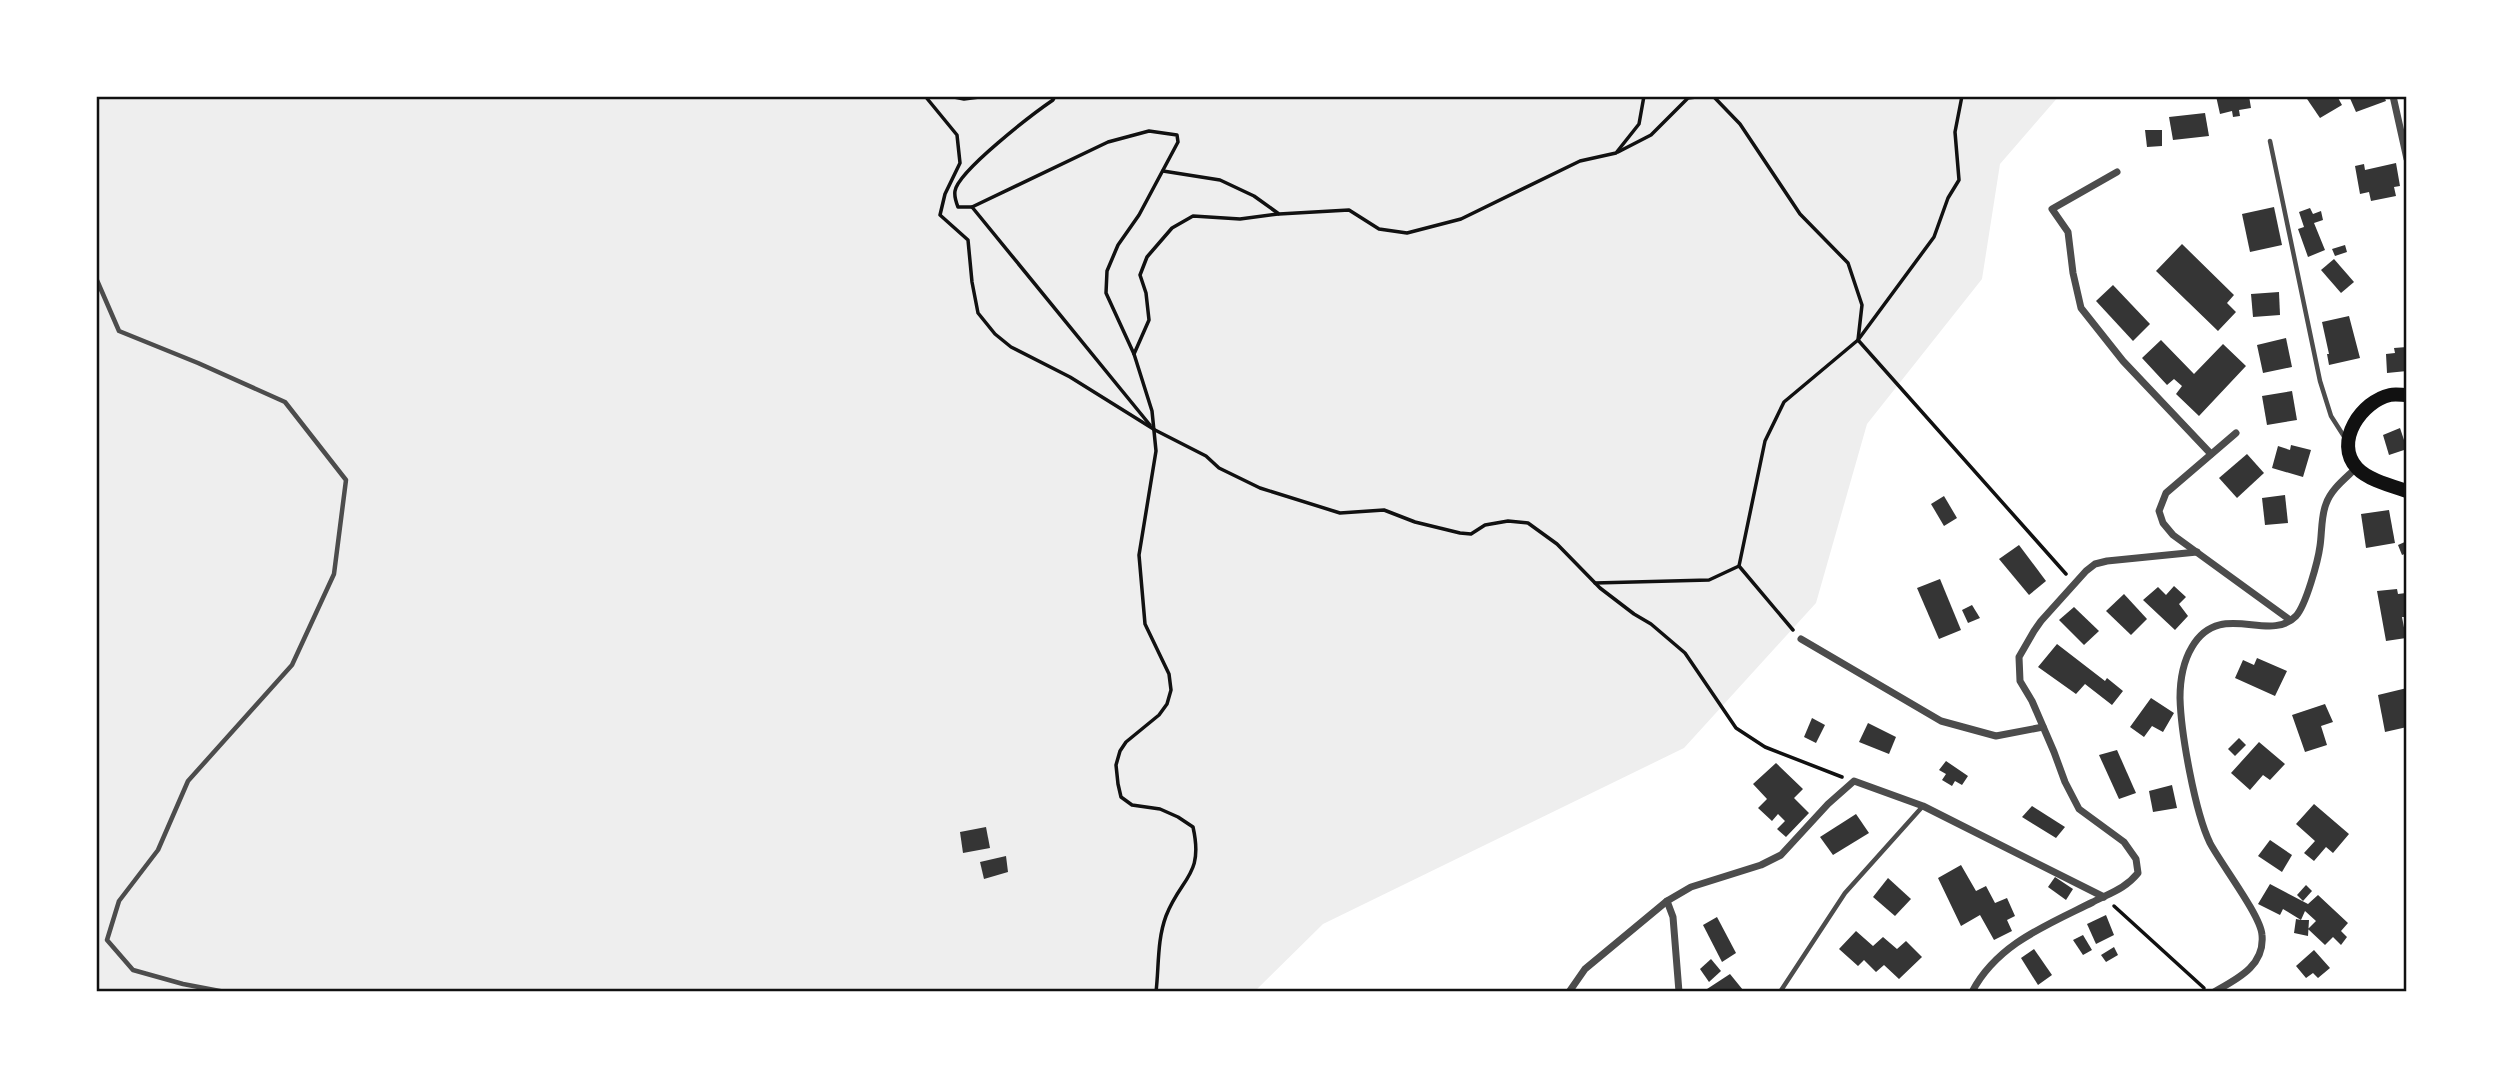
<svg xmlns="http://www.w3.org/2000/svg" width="2503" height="1088" viewBox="0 0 2503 1088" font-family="'IBM Plex Serif',serif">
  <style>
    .green { fill: #eee }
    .building { fill: #353535 }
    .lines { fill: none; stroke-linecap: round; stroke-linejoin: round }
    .path { stroke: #111; stroke-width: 3.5 }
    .service { stroke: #4c4c4c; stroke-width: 4.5 }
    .minor { stroke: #4c4c4c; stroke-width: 7 }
    .primary { stroke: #111; stroke-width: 14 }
    .neatline { fill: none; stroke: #111; stroke-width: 2.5 }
  </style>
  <rect width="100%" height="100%" fill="#fff"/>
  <polygon class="green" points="96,96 2059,96 2000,164 1982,279 1867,424 1816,603 1684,748 1323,924 1254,992 96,992"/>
  <g class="building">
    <polygon points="2216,96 2249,96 2251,108 2239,110 2240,116 2233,117 2232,111 2220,114"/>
    <polygon points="2305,96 2337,96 2342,105 2320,118"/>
    <polygon points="2349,96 2384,96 2386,101 2356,112"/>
    <polygon points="2205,113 2209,136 2173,140 2169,117"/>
    <polygon points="2145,130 2162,130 2162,146 2147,147"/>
    <polygon points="2396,163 2400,186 2394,187 2396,196 2371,201 2369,192 2360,194 2355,166 2364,164 2365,170"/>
    <polygon points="2274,207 2282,245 2250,252 2242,214"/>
    <polygon points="2310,208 2313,214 2321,211 2323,220 2314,223 2325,250 2308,257 2298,229 2304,227 2299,212"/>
    <polygon points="2182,244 2234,295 2227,303 2236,312 2218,331 2156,271"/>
    <polygon points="2345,245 2347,252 2335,256 2332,249"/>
    <polygon points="2334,259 2354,282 2341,293 2321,270"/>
    <polygon points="2113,285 2150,324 2133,341 2096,301"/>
    <polygon points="2279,292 2280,315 2253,317 2251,294"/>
    <polygon points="2349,316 2360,358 2329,365 2327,354 2329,354 2322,322"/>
    <polygon points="2286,338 2292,367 2263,373 2257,345"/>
    <polygon points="2161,340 2194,374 2223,344 2246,366 2199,416 2176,394 2182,386 2174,379 2167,385 2142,358"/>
    <polygon points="2407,347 2407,371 2387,373 2386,354 2395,353 2394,348"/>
    <polygon points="2292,391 2297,420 2267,425 2262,396"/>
    <polygon points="2400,428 2407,449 2389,455 2383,435"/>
    <polygon points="2291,445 2311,450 2303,477 2272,468 2278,446 2290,450"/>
    <polygon points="2247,454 2264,473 2237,498 2219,478"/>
    <polygon points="2285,495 2288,523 2265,525 2262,498"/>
    <polygon points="1944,496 1957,518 1944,526 1931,504"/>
    <polygon points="2389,510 2395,543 2366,548 2361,514"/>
    <polygon points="2407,541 2407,553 2402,555 2398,545"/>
    <polygon points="2019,545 2046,581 2029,595 1999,559"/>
    <polygon points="1940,579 1961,630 1939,639 1917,588"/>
    <polygon points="2174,586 2186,597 2179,604 2188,616 2175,630 2143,600 2158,587 2166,595"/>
    <polygon points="2397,589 2398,594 2406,593 2407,617 2402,617 2406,638 2386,641 2377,591"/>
    <polygon points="2124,594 2147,619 2131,635 2106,611"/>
    <polygon points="1972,605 1980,618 1968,623 1962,610"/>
    <polygon points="2074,607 2099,631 2084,645 2059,620"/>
    <polygon points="2057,644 2105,681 2107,678 2123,691 2112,705 2085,684 2076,694 2038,667"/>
    <polygon points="2257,658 2287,671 2275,696 2235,678 2243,660 2254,665"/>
    <polygon points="2407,688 2407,727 2385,732 2378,695"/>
    <polygon points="2151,698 2174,713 2163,732 2152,726 2144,737 2130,727"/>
    <polygon points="2325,704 2333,722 2321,726 2327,745 2305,752 2292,715"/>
    <polygon points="1812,718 1825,725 1816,743 1804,737"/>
    <polygon points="1868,723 1896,737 1889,754 1859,742"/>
    <polygon points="2239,738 2246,745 2235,756 2228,749"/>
    <polygon points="2259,742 2285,764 2270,780 2263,775 2250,790 2231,773"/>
    <polygon points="2117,750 2136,793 2119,799 2099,755"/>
    <polygon points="1946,761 1968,776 1962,785 1955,781 1952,786 1942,780 1946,774 1939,770"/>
    <polygon points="1776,763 1803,789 1794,798 1809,813 1786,837 1777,829 1785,821 1778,814 1772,821 1758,808 1767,799 1753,784"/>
    <polygon points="2172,785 2177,808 2153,812 2149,791"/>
    <polygon points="2314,804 2349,834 2333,853 2326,847 2314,861 2304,853 2315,841 2296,824"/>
    <polygon points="2032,806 2065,827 2056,838 2022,817"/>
    <polygon points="1856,814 1869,833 1833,855 1820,837"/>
    <polygon points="986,827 990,848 963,853 960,832"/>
    <polygon points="2270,840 2292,855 2282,872 2258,856"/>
    <polygon points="1006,856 1008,872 984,879 980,862"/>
    <polygon points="1961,865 1976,891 1986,886 1995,903 2007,898 2015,916 2007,920 2012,931 1994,940 1980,915 1961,926 1938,878"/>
    <polygon points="2055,877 2073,889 2066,900 2048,887"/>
    <polygon points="1888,878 1911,899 1895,916 1873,897"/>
    <polygon points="2270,884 2308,904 2318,895 2348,923 2341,931 2347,937 2341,945 2333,937 2325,945 2308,929 2316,921 2305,911 2301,920 2309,920 2308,936 2294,933 2296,919 2301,920 2283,909 2280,915 2258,904"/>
    <polygon points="2306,885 2312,891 2303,901 2297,895"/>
    <polygon points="2106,915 2114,935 2096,944 2087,924"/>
    <polygon points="1717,917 1736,953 1722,962 1703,925"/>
    <polygon points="1856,931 1873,946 1883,937 1897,949 1906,941 1922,957 1899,979 1884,965 1876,972 1864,960 1858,966 1839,949"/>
    <polygon points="2083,935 2092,950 2083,955 2073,940"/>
    <polygon points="2114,947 2118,955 2106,962 2101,955"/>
    <polygon points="2034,949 2052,975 2038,985 2021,958"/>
    <polygon points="2314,950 2330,968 2318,978 2313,973 2306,978 2296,966"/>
    <polygon points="1711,959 1721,971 1709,982 1700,969"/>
    <polygon points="1730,974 1743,990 1709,992 1707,989"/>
  </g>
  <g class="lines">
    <g class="path">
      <polyline points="925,96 957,135 960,163 945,194 940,215 968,240 972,282 978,313 995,334 1011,347 1070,377 1155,430 1206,456 1219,468 1260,488 1340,513 1384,510 1415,522 1460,533 1471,534 1485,525 1508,521 1528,523 1557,544 1600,588 1634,614 1651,624 1685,653 1736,728 1765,747 1842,777"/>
      <polyline points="949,96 964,99 987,96"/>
      <path d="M1055,96L1053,100C1034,113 958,171 955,191C954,197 956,202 958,207H972L1108,142L1149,131L1177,135L1178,142L1139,215L1118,245L1107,271L1106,293L1134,354L1152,411L1156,451L1139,555L1145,624L1169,674L1171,690L1167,704L1159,715L1126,742L1120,751L1116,765L1118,784L1121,797L1132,805L1160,809L1178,817L1193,827C1204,876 1181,877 1166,916C1157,940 1159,967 1156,992"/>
      <polyline points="1713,96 1740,124 1800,214 1848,263 1862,305 1858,340 2066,574"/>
      <polyline points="1618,152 1651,135 1688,98 1705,96"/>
      <polyline points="1163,171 1220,180 1254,196 1279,214 1349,210 1379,229 1407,233 1461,219 1580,161 1616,153 1639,124 1644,96"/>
      <polyline points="972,207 1150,425"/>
      <polyline points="1134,354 1149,320 1146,293 1140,275 1147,257 1172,228 1193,216 1240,219 1278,214"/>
      <polyline points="1595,583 1709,580 1739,566"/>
      <polyline points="1793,630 1739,566 1765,441 1784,402 1858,340 1934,237 1948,198 1959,180 1955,132 1962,96"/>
      <polyline points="2114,906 2204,988"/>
    </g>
    <g class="service">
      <polyline points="2270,141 2320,381 2331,416 2345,438"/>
      <polyline points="96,278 119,331 198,363 285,402 346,480 334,574 292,665 188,781 158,850 119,901 107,940 133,970 183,984 225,992"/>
      <polyline points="1780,992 1845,893 1923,806"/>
    </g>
    <g class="minor">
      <polyline points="2393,96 2407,159"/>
      <polyline points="2117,172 2052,209 2068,232 2073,273 2081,308 2123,361 2211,454"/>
      <polyline points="2236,433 2166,493 2159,511 2163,523 2173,535 2290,620"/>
      <polyline points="1801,639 1941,721 1996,736 2043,727"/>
      <polyline points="1667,901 1673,917 1679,992"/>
      <polyline points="1569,992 1585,969 1667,901 1691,887 1761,865 1781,855 1828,804 1854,781 1923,806 2104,897"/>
      <path d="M1972,992C1997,944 2047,925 2093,902C2110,893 2125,889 2138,873L2136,859L2124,842L2079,809L2065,782L2054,752L2032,701L2020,681L2019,657L2034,631L2041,621L2086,571L2095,564L2107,561L2197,552"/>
      <path d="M2214,992C2237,979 2265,966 2262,935C2261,916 2221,864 2210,843C2195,812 2181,734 2180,698C2180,681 2183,662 2192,647C2220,599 2269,644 2296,616C2306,605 2318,561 2320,546C2322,533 2321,516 2326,504C2331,489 2346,478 2356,468"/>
    </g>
    <path class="primary" d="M2407,395C2402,395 2395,394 2390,395C2362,401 2333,442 2357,468C2368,480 2392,486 2407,491"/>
  </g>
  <rect width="2503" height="1088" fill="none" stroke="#ffffff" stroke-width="196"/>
  <rect x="98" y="98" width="2307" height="892" class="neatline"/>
</svg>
